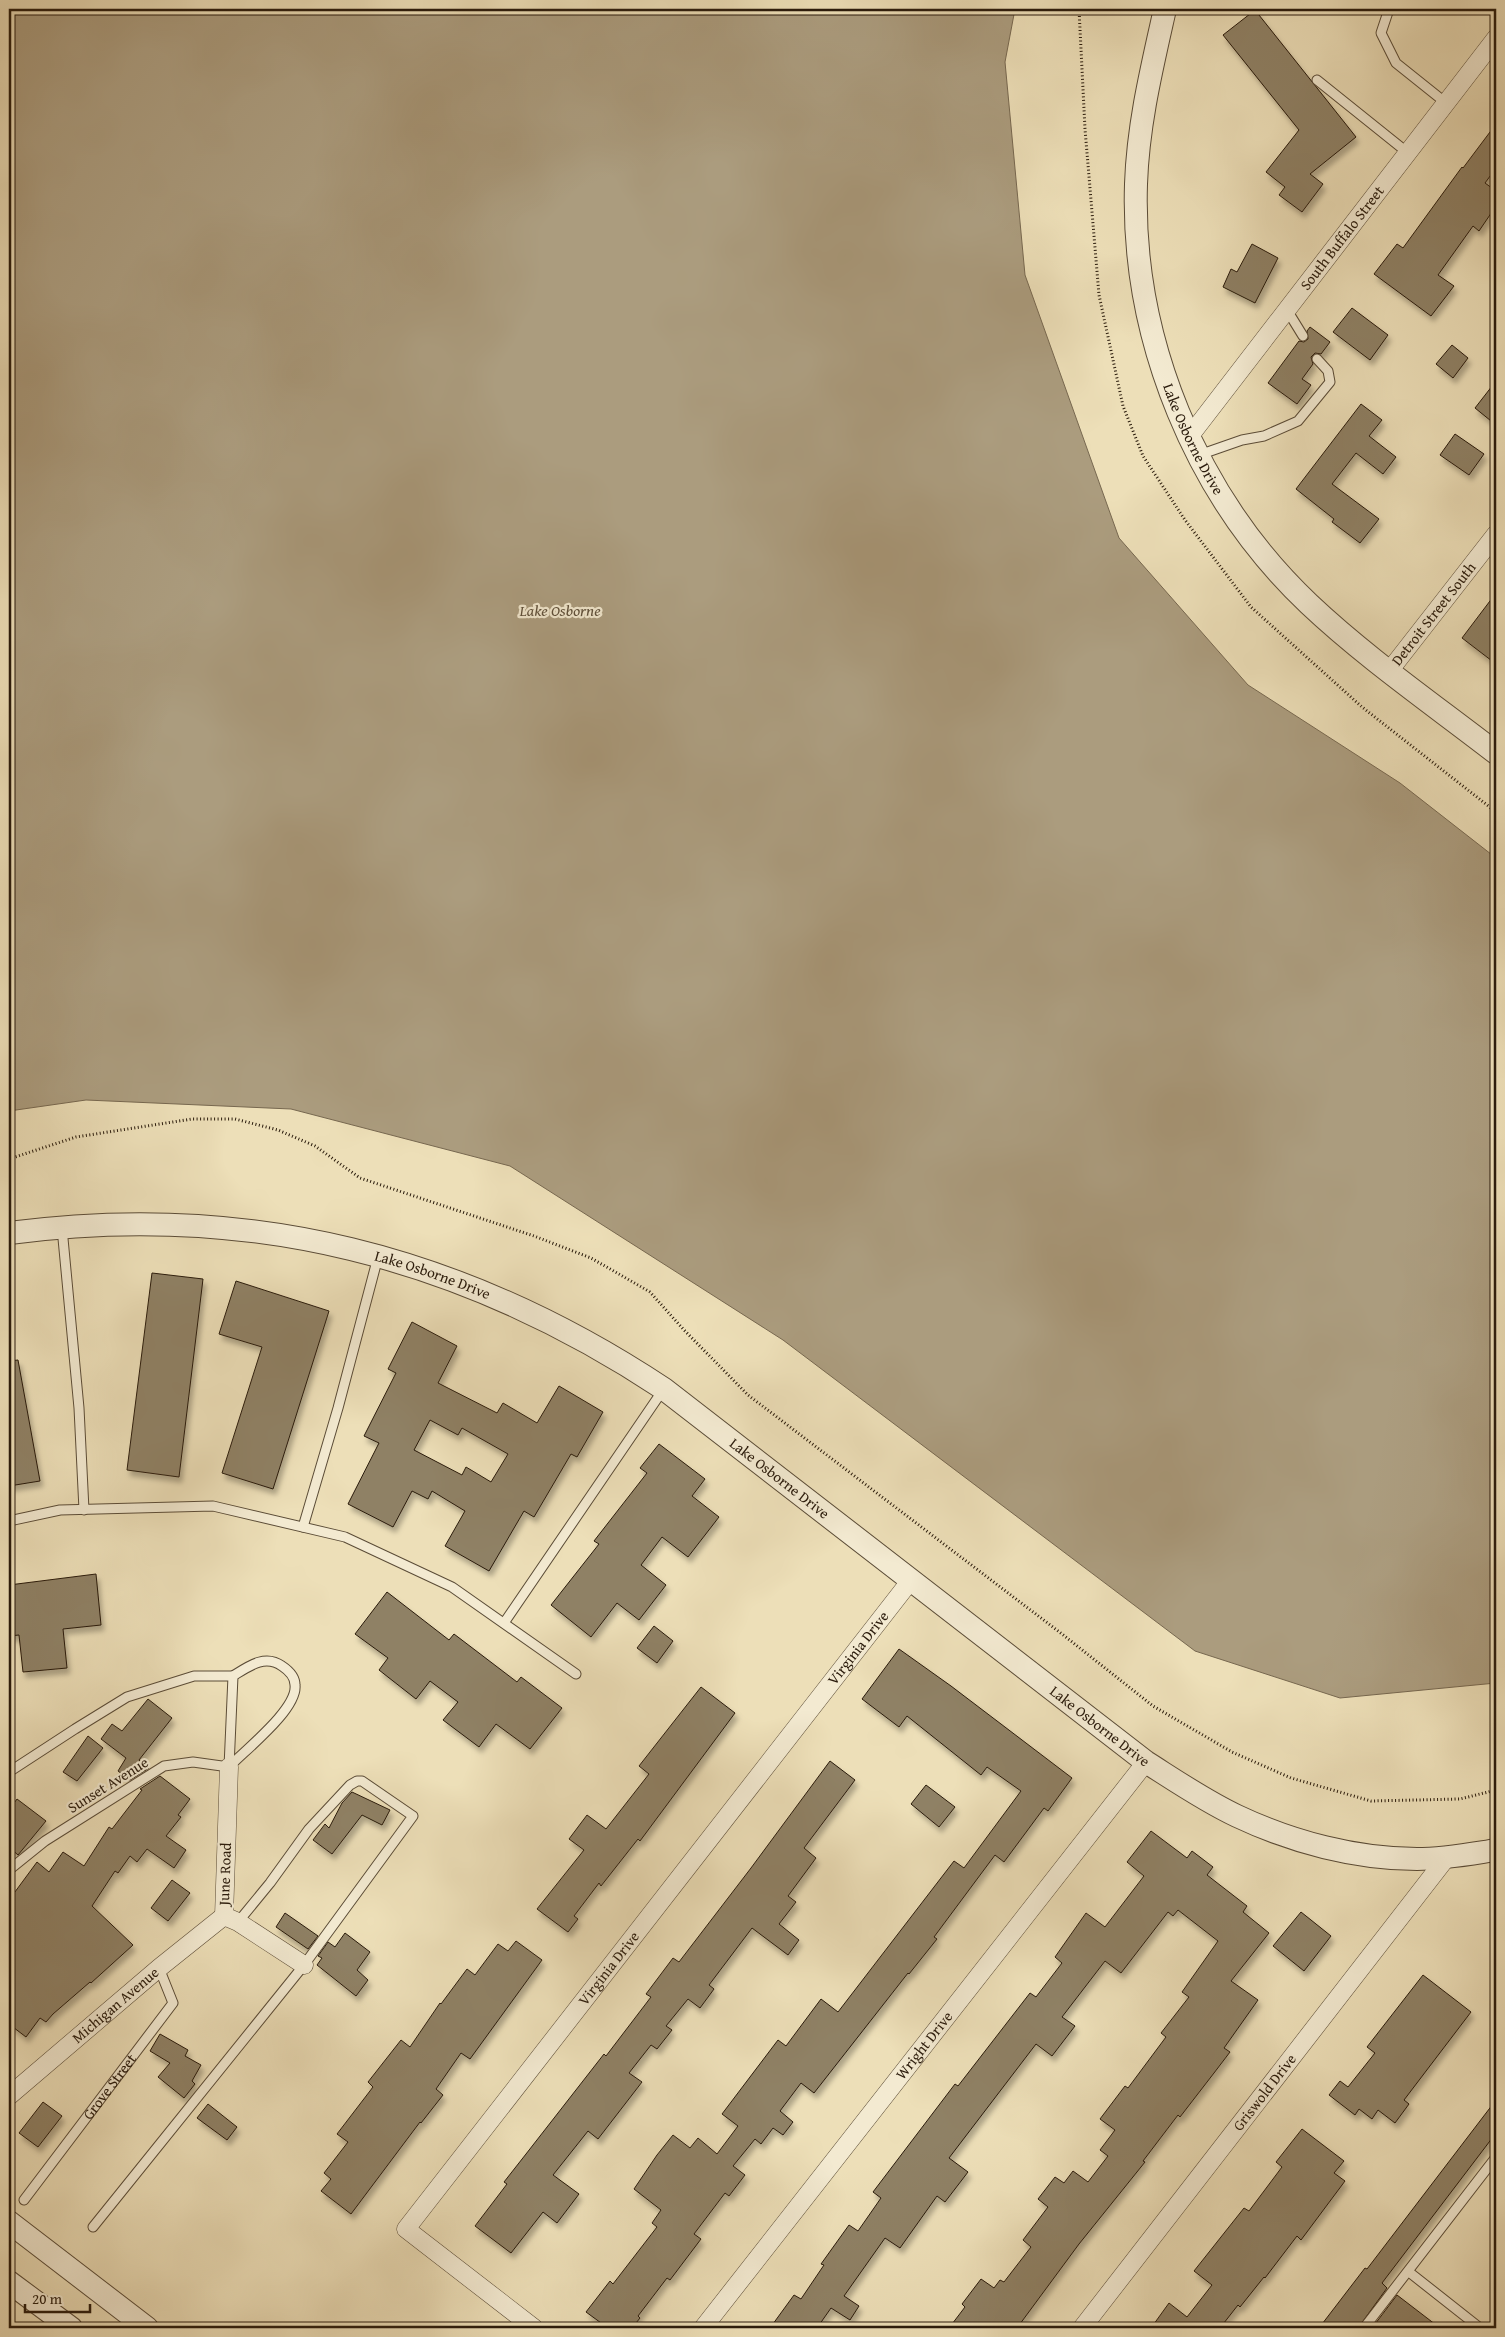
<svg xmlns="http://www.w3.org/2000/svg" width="1505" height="2337" viewBox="0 0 1505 2337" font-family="'Gentium Book Plus',serif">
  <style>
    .water { fill: #ab9c7e; stroke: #776850 }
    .building { fill: #8f8165; stroke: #2a1b0c; fill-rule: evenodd; filter: url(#shadow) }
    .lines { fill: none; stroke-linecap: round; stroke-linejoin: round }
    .service-casing { stroke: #5b4c37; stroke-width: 11 }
    .minor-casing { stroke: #5b4c37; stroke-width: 19 }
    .tertiary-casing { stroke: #5b4c37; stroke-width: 24 }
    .path { stroke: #2a1b0c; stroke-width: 3; stroke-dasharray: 1 2.5; stroke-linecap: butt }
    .service { stroke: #f3ead1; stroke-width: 9 }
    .minor { stroke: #f3ead1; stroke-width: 18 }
    .tertiary { stroke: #f3ead1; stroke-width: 22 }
    .labels { text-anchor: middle; stroke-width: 4.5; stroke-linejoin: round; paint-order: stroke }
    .street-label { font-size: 15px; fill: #2a1b0c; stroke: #f3ead1 }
    .water-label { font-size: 16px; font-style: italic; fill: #5e4f3a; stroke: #f3ead1 }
  </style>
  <defs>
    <filter id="shadow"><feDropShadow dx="3" dy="5.5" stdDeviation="2.5" flood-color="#0004"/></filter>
  </defs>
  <rect width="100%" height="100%" fill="#eddfb8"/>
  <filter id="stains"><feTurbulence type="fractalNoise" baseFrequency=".004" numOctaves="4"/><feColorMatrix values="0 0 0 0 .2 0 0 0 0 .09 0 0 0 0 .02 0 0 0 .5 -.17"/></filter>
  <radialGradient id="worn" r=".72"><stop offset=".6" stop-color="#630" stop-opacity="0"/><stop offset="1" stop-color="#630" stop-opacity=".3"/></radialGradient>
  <polygon class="water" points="9,9 1015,9 1005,62 1025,275 1119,538 1248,685 1400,783 1496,858 1496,1683 1340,1698 1195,1651 783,1340 510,1166 291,1109 86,1100 9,1111"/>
  <g class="building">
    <polygon points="1255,10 1356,137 1310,174 1323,184 1302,212 1279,195 1285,187 1266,172 1299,130 1223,35"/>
    <polygon points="1496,124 1496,168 1485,183 1496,191 1496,206 1479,231 1473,226 1438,275 1454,286 1431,316 1374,274 1397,244 1403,248 1462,167 1463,168"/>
    <polygon points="1252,244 1278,258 1255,303 1223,287 1231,269 1237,272"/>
    <polygon points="1352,308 1388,335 1370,360 1333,332"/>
    <polygon points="1310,327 1330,342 1321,354 1315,353 1311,357 1313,364 1302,379 1311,385 1297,404 1268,383 1299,341 1304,342 1308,339 1307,331"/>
    <polygon points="1452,345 1468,358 1453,378 1436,364"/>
    <polygon points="1496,381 1496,425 1475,408"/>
    <polygon points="1361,404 1382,420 1369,436 1396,457 1383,474 1356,453 1332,484 1379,519 1360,543 1332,522 1334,519 1296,489"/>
    <polygon points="1455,434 1484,454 1469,475 1440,455"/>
    <polygon points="1496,593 1496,664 1462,638"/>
    <polygon points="152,1273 203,1279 179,1477 127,1470"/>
    <polygon points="236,1281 329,1311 273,1489 222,1473 262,1347 219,1334"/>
    <path d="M412,1322L457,1346L438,1383L497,1413L503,1403L537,1423L559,1386L603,1412L577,1457L571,1454L534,1517L524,1511L489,1571L445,1546L465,1511L432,1491L428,1499L412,1491L393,1527L348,1504L379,1443L364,1436L396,1373L388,1369ZM430,1420L458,1435L462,1428L508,1454L491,1482L466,1467L462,1475L414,1450Z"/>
    <polygon points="18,1360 40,1481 9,1486 9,1361"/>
    <polygon points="659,1444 705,1479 692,1496 719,1517 688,1557 662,1537 641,1565 666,1585 639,1620 617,1603 591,1637 551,1605 599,1544 594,1541 647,1473 640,1468"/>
    <polygon points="96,1574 101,1625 63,1629 67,1668 23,1672 19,1635 9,1636 9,1585"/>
    <polygon points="387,1592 449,1640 454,1634 517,1682 521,1677 562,1708 530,1749 496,1724 479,1747 443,1720 458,1702 430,1681 416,1699 379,1670 388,1658 355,1634"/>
    <polygon points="654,1626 673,1641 657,1663 637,1648"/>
    <polygon points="899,1649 951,1686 1072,1778 1048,1811 1044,1808 1004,1862 995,1855 934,1937 937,1939 909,1974 908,1973 814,2093 801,2083 780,2111 793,2122 783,2135 773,2128 761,2144 755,2139 733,2166 745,2175 729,2196 725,2193 694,2234 701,2239 670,2280 667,2278 638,2316 640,2318 632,2328 608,2328 586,2312 610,2281 613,2284 657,2227 652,2223 661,2210 634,2189 657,2155 673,2135 690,2148 698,2138 717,2154 738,2126 722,2114 778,2040 786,2046 821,1999 838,2012 954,1861 964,1868 1021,1791 987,1767 981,1775 907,1716 899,1727 862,1699"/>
    <polygon points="701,1687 735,1713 640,1841 638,1839 601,1886 599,1883 574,1916 578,1919 568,1932 537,1909 584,1850 569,1839 587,1815 606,1829 649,1774 639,1766"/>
    <polygon points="148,1699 172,1718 139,1760 149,1768 130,1780 118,1771 126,1758 101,1739 112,1724 122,1731"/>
    <polygon points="88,1736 103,1748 77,1781 63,1772"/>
    <polygon points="830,1761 855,1780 804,1848 816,1858 788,1896 796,1902 779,1924 799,1940 788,1955 752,1928 709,1985 714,1989 700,2008 688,1999 666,2026 672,2030 657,2049 651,2045 629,2073 642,2082 598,2139 588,2131 553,2175 579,2194 557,2223 543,2212 511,2253 475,2226 507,2184 504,2182 526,2154 604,2054 606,2056 651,1997 646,1994 673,1958 679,1962 751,1868"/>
    <polygon points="160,1776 190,1799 178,1815 181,1817 166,1836 186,1850 174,1868 147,1849 137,1862 130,1856 118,1873 115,1871 92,1906 133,1945 91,1983 90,1982 53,2014 46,2022 40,2018 26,2037 9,2024 9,1900 37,1862 49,1872 63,1852 84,1866 109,1827 112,1829 142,1790 140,1789"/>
    <polygon points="926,1785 955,1807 939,1827 911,1804"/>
    <polygon points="352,1792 390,1810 382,1825 362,1815 332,1854 313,1840 325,1824 329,1828 342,1803"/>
    <polygon points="17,1799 46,1821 18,1855 9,1847 9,1810"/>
    <polygon points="1151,1831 1187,1858 1192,1851 1213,1867 1207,1875 1247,1906 1243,1912 1269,1933 1231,1981 1258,2000 1224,2048 1230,2052 1214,2073 1180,2117 1178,2115 1143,2161 1145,2162 1079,2244 1017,2328 949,2328 965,2307 962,2304 981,2279 994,2288 1000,2280 1004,2282 1031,2247 1023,2240 1048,2207 1038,2199 1055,2177 1064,2183 1073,2171 1088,2182 1108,2156 1100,2150 1115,2130 1100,2119 1125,2086 1128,2088 1166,2037 1161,2033 1189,1997 1182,1992 1218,1941 1178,1910 1173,1916 1168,1912 1121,1973 1105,1961 1062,2017 1075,2026 1052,2056 1036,2044 949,2158 968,2172 945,2202 937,2196 900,2248 885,2238 844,2296 859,2306 850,2320 831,2308 817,2328 770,2328 794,2295 801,2299 824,2265 821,2264 849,2225 858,2231 881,2198 873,2192 955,2084 958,2086 1030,1993 1036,1997 1062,1963 1055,1957 1086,1913 1105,1927 1144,1876 1127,1862"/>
    <polygon points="172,1880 190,1893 168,1921 151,1908"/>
    <polygon points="1301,1912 1331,1936 1304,1971 1273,1946"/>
    <polygon points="285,1913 318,1936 308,1949 276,1927"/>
    <polygon points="345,1933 370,1952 357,1970 368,1980 356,1996 317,1965 322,1958 318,1956 328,1942 335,1947"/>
    <polygon points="516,1941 542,1960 470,2059 461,2053 436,2089 443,2095 421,2123 420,2122 351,2214 321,2191 331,2179 324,2173 348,2142 337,2134 373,2087 368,2082 401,2040 410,2047 440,2003 441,2004 467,1969 475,1975 498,1944 508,1951"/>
    <polygon points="1423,1975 1471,2012 1404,2100 1409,2104 1395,2123 1378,2110 1372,2119 1359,2109 1355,2115 1329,2095 1340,2081 1348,2087 1375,2053 1367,2047"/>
    <polygon points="160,2034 188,2050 185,2056 201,2065 192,2081 195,2084 184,2098 158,2077 170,2063 150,2051"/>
    <polygon points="1496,2100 1496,2133 1382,2283 1387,2288 1358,2328 1319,2328 1365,2268 1367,2269"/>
    <polygon points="43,2102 62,2116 38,2147 19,2133"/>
    <polygon points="208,2104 237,2127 227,2140 197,2118"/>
    <polygon points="1302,2129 1344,2161 1334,2173 1345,2181 1301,2240 1297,2236 1265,2278 1264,2277 1240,2307 1238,2305 1220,2328 1151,2328 1169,2303 1187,2317 1212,2285 1194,2271 1244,2208 1249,2211 1282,2167 1276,2162"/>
    <polygon points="1397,2295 1440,2328 1372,2328"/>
  </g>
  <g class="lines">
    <defs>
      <g id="service">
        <polyline points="1389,9 1381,33 1396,63 1446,103"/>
        <polyline points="1317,80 1408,153"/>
        <polyline points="1287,310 1303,336"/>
        <polyline points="1199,455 1242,440 1264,436 1298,421 1330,382 1328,371 1317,359"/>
        <polyline points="62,1228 79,1408 84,1510"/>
        <polyline points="9,1521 60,1510 213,1506 345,1537 452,1587 576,1674"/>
        <polyline points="303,1527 338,1408 378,1257"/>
        <polyline points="504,1623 663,1390"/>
        <polyline points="9,1772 75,1729 127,1697 194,1676 233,1676 229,1767"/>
        <path d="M9,1870L45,1841L164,1766L193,1762L229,1767C245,1750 298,1709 295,1685C295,1677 288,1670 282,1666C265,1654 249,1666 233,1676"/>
        <path id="s1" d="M24,2200L173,2003L159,1968"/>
        <polyline points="93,2227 304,1965 413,1816 362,1781 357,1781 350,1785 309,1829 270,1883 238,1922"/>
        <polyline points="1409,2272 1480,2328"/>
        <polyline points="1364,2328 1496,2157"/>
      </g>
      <g id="minor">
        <path id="s2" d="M1189,437L1496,38"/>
        <path id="s3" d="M1390,670L1496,534"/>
        <polyline points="229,1767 224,1916 238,1922 304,1965"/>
        <path id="s4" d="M9,2096L159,1968L224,1916"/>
        <path id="s5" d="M534,2328L406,2229L911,1580"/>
        <path id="s6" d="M703,2328L1146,1762"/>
        <path id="s7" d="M1082,2328L1447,1857"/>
      </g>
      <g id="tertiary">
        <path id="s8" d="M1165,9C1152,67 1138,124 1136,184C1131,339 1196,497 1309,604C1365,657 1434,705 1496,753"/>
        <path id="s9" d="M9,1233C249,1201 463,1256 664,1389L1146,1762C1176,1781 1205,1801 1237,1816C1292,1842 1356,1859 1417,1859C1444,1859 1470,1854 1496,1850"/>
        <polyline points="9,2222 147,2328"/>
        <polyline points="9,2282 71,2328"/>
      </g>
    </defs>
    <use href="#service" class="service-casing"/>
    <use href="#minor" class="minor-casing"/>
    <use href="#tertiary" class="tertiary-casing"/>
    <g class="path">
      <polyline points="1079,9 1085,129 1099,295 1123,406 1143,456 1185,520 1251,607 1362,707 1496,812"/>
      <polyline points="9,1159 76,1137 192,1119 235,1119 278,1130 315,1146 360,1178 534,1236 591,1258 650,1292 684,1330 748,1395 1062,1634 1153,1706 1232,1752 1291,1778 1371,1801 1460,1799 1496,1790"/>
    </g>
    <use href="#service" class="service"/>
    <use href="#minor" class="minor"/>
    <use href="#tertiary" class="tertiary"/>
  </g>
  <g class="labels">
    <g class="street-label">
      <text dy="5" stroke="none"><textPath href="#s2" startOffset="251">South Buffalo Street</textPath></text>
      <text dy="5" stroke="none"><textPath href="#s8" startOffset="442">Lake Osborne Drive</textPath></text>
      <text dy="5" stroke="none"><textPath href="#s3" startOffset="71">Detroit Street South</textPath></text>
      <text dy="5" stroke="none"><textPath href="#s9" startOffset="430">Lake Osborne Drive</textPath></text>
      <text dy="5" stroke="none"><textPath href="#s9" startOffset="835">Lake Osborne Drive</textPath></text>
      <text dy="5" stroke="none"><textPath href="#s5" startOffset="898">Virginia Drive</textPath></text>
      <text dy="5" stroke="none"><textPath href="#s9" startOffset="1240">Lake Osborne Drive</textPath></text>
      <text transform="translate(108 1785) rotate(-32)" y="5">Sunset Avenue</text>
      <text transform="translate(225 1874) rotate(-88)" y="5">June Road</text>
      <text dy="5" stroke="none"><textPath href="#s5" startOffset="492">Virginia Drive</textPath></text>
      <text dy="5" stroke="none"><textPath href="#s4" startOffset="140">Michigan Avenue</textPath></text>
      <text dy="5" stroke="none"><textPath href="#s6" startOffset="359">Wright Drive</textPath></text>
      <text dy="5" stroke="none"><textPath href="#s1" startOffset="142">Grove Street</textPath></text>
      <text dy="5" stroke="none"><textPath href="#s7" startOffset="298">Griswold Drive</textPath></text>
    </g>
    <g class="water-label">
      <text x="560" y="616">Lake Osborne</text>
    </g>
  </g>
  <rect width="1505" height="2337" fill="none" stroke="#eddfb8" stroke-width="30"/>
  <rect x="10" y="10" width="1485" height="2317" fill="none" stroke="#2a1b0c" stroke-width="2.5"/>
  <rect x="15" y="15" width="1475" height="2307" fill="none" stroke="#2a1b0c"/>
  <path d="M25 2304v8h65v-8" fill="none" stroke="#2a1b0c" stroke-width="2.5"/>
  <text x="32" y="2304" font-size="15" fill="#2a1b0c" stroke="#f3ead1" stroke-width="4" paint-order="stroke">20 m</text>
  <rect width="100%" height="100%" filter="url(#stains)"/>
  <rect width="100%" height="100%" fill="url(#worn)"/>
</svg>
